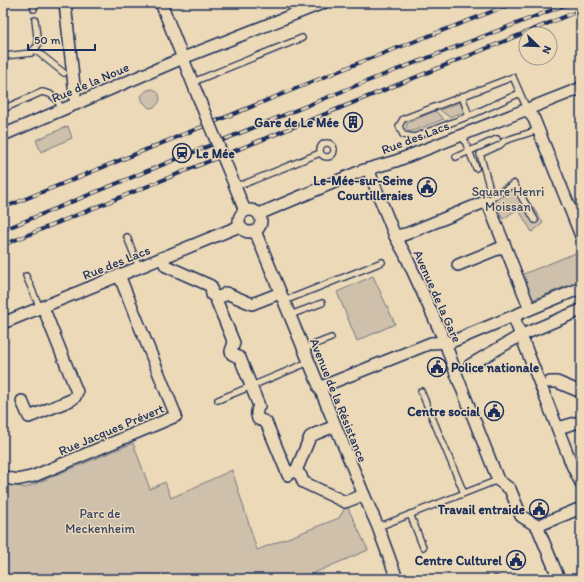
<svg xmlns="http://www.w3.org/2000/svg" width="584" height="582" viewBox="0 0 584 582" font-family="Itim,sans-serif">
  <style>
    .green { fill: #cec0aa; stroke: #747884 }
    .lines { fill: none; stroke-linecap: round; stroke-linejoin: round }
    .lane-casing { stroke: #1b2f5e; stroke-width: 8 }
    .street-casing { stroke: #1b2f5e; stroke-width: 14 }
    .lane { stroke: #ecd9b7; stroke-width: 5.5 }
    .street { stroke: #ecd9b7; stroke-width: 11 }
    .rail-casing { stroke: #1b2f5e; stroke-width: 4 }
    .rail { stroke: #ecd9b7; stroke-width: 2.5; stroke-dasharray: 8; stroke-linecap: butt }
    .street-bridge-casing { stroke: #1b2f5e; stroke-width: 14; stroke-linecap: butt }
    .street-bridge { stroke: #ecd9b7; stroke-width: 11 }
    .labels { text-anchor: middle; stroke-width: 3; stroke-linejoin: round; paint-order: stroke }
    .street-label { font-size: 13px; fill: #1b2f5e; stroke: #ecd9b7 }
    .poi-label { font-size: 13px; font-weight: bold; fill: #1b2f5e; stroke: #ecd9b7; text-anchor: end }
    .park-label { font-size: 13px; fill: #364569; stroke: #ecd9b7 }
  </style>
  <rect width="100%" height="100%" fill="#ecd9b7"/>
  <filter id="ink" filterUnits="userSpaceOnUse"><feTurbulence type="fractalNoise" baseFrequency=".025" numOctaves="2"/><feDisplacementMap in="SourceGraphic" scale="8" xChannelSelector="R" yChannelSelector="G"/><feConvolveMatrix kernelMatrix="1 2 1 2 8 2 1 2 1" color-interpolation-filters="sRGB"/></filter>
  <g filter="url(#ink)">
    <g class="green">
      <path d="M153,89C164,94 161,108 149,108L143,102L141,96L147,90Z"/>
      <polygon points="460,102 464,112 449,117 440,110"/>
      <polygon points="435,111 444,119 410,132 406,129 407,123"/>
      <polygon points="68,126 72,138 41,152 36,140"/>
      <polygon points="514,179 543,223 532,232 518,209 503,219 487,194"/>
      <polygon points="578,252 581,259 581,280 532,300 521,275"/>
      <polygon points="373,276 395,324 357,341 337,292"/>
      <polygon points="133,443 150,489 165,482 171,498 232,470 257,550 339,518 345,508 348,508 368,550 300,579 3,579 3,482 25,488"/>
    </g>
    <g class="lines">
      <defs>
        <g id="lane">
          <polyline points="33,3 34,9"/>
          <polyline points="34,49 64,73"/>
          <polyline points="5,56 31,53 38,45 35,20"/>
          <polyline points="193,82 302,38"/>
          <polyline points="520,93 469,116 414,137 403,135 399,126 403,119 513,77 527,109"/>
          <polyline points="462,96 469,116"/>
          <polyline points="3,109 42,92 50,94 57,100 62,110"/>
          <polyline points="462,134 476,168"/>
          <circle cx="327" cy="150" r="7"/>
          <polyline points="456,157 497,139"/>
          <polyline points="235,185 244,184 320,153"/>
          <polyline points="489,186 480,154 500,145 504,141 538,130"/>
          <polyline points="487,201 514,184 535,220"/>
          <polyline points="127,237 139,267"/>
          <polyline points="26,276 40,308"/>
          <polyline points="284,301 382,262"/>
          <polyline points="290,315 322,303"/>
          <polyline points="303,349 331,338"/>
          <polyline points="421,391 464,493"/>
          <polyline points="218,400 309,362"/>
          <polyline points="410,514 423,547"/>
          <polyline points="378,527 498,480"/>
          <polyline points="495,579 496,579"/>
        </g>
        <g id="street">
          <polyline points="65,3 76,104"/>
          <polyline points="161,3 205,114"/>
          <polyline points="527,109 534,119 581,236"/>
          <polyline points="3,135 183,58 323,3"/>
          <polyline points="226,164 245,211"/>
          <polyline points="368,169 395,236 405,254 445,342 455,371 498,480 510,489 521,516 537,526 559,579"/>
          <circle cx="250" cy="221" r="11"/>
          <polyline points="259,214 361,171 396,161 581,88"/>
          <polyline points="255,231 364,495 378,527 397,579"/>
          <polyline points="395,236 406,234 487,201 530,309"/>
          <path d="M162,258L166,266L211,286L212,295L215,297L234,343L231,351L232,354L240,358L259,406C256,411 256,414 258,419L266,422L288,475L291,472L296,471L301,476L303,482L345,502L364,495"/>
          <polyline points="458,265 505,246"/>
          <polyline points="215,297 223,296 226,293 252,304 280,293"/>
          <polyline points="515,316 516,323 572,465 581,483"/>
          <polyline points="3,323 240,226"/>
          <polyline points="522,335 581,310"/>
          <polyline points="470,365 518,337"/>
          <polyline points="550,382 557,382 581,392"/>
          <polyline points="319,388 331,383 431,343 451,342 581,288"/>
          <polyline points="22,401 29,417 71,400 75,397 77,392 43,307"/>
          <polyline points="558,428 579,422 581,423"/>
          <polyline points="296,471 310,437 315,434 335,426"/>
          <path d="M3,476C13,482 23,479 34,476L176,416L119,275"/>
          <polyline points="537,526 581,508"/>
        </g>
      </defs>
      <use href="#lane" class="lane-casing"/>
      <use href="#street" class="street-casing"/>
      <use href="#lane" class="lane"/>
      <use href="#street" class="street"/>
      <defs>
        <g id="rail">
          <polyline points="3,208 361,62 514,3"/>
          <polyline points="3,230 360,84 570,3"/>
          <polyline points="3,245 581,10"/>
        </g>
      </defs>
      <use href="#rail" class="rail-casing"/>
      <use href="#rail" class="rail"/>
      <defs>
        <polyline id="street-bridge" points="205,114 226,164"/>
      </defs>
      <use href="#street-bridge" class="street-bridge-casing"/>
      <use href="#street-bridge" class="street-bridge"/>
    </g>
  </g>
  <defs>
    <symbol id="building-ring" viewBox="-11 -11 22 22"><circle r="9.5" fill="#ecd9b7" stroke="#1b2f5e" stroke-width="1.5"/><path d="M-4-6H4V6H1V3H-1V6H-4ZM-2.5-4.3h1.7v1.8h-1.7ZM.8-4.3h1.7v1.8H.8ZM-2.5-1h1.7V.8h-1.7ZM.8-1h1.7V.8H.8Z" fill="#1b2f5e"/></symbol>
    <symbol id="station-ring" viewBox="-11 -11 22 22"><circle r="9.5" fill="#ecd9b7" stroke="#1b2f5e" stroke-width="1.5"/><path d="M-3-6H3Q5-6 5-4V2Q5 4 3 4L4.5 6H3L1.5 4h-3L-3 6H-4.5L-3 4Q-5 4-5 2V-4Q-5-6-3-6ZM-3.5-4v3h7v-3ZM-3.5 1v1.5H-2V1ZM2 1v1.5H3.5V1Z" fill="#1b2f5e"/></symbol>
    <symbol id="civic-ring" viewBox="-11 -11 22 22"><circle r="9.5" fill="#ecd9b7" stroke="#1b2f5e" stroke-width="1.5"/><path d="M-.6-6.5H3V-4.5H.6V-3L4-1V1h2V6H-6V1h2V-1L-.6-3ZM-1.2 2.5V6h2.4V2.5Z" fill="#1b2f5e"/></symbol>
  </defs>
  <g fill-rule="evenodd">
    <use href="#building-ring" x="342" y="111" width="22" height="22"/>
    <use href="#station-ring" x="171" y="142" width="22" height="22"/>
    <use href="#civic-ring" x="416" y="176" width="22" height="22"/>
    <use href="#civic-ring" x="426" y="356" width="22" height="22"/>
    <use href="#civic-ring" x="483" y="400" width="22" height="22"/>
    <use href="#civic-ring" x="528" y="498" width="22" height="22"/>
    <use href="#civic-ring" x="505" y="549" width="22" height="22"/>
  </g>
  <g class="labels">
    <g class="street-label">
      <text transform="translate(90 82) rotate(-23)" y="5">Rue de la Noue</text>
      <text transform="translate(415 137) rotate(-21)" y="5">Rue des Lacs</text>
      <text transform="translate(116 262) rotate(-22)" y="5">Rue des Lacs</text>
      <text transform="translate(438 296) rotate(66)" y="5">Avenue de la Gare</text>
      <text transform="translate(339 400) rotate(68)" y="5">Avenue de la Résistance</text>
      <text transform="translate(111 429) rotate(-23)" y="5">Rue Jacques Prévert</text>
    </g>
    <g class="poi-label">
      <text x="339" y="127">Gare de Le Mée</text>
      <text x="196" y="158" text-anchor="start">Le Mée</text>
      <text x="413" y="185">Le-Mée-sur-Seine<tspan x="413" dy="15">Courtilleraies</tspan></text>
      <text x="451" y="372" text-anchor="start">Police nationale</text>
      <text x="480" y="416">Centre social</text>
      <text x="525" y="514">Travail entraide</text>
      <text x="502" y="565">Centre Culturel</text>
    </g>
    <g class="park-label">
      <text x="508" y="196">Square Henri<tspan x="508" dy="15">Moissan</tspan></text>
      <text x="100" y="518">Parc de<tspan x="100" dy="15">Meckenheim</tspan></text>
    </g>
  </g>
  <rect width="584" height="582" fill="none" stroke="#ecd9b7" stroke-width="16"/>
  <rect x="8" y="8" width="568" height="566" fill="none" stroke="#1b2f5e" stroke-width="1.5" filter="url(#ink)"/>
  <g transform="translate(538 46) rotate(113)"><circle r="19" fill="#ecd9b7" stroke="#989593"/>
  <path d="M0-3L7 15L0 10L-7 15Z" fill="#1b2f5e"/>
  <text y="-6" font-size="11" font-weight="bold" text-anchor="middle" fill="#1b2f5e">N</text>
  </g>
  <path d="M28 44v6h67v-6" fill="none" stroke="#1b2f5e" stroke-width="2"/>
  <text x="34" y="44" font-size="12" fill="#1b2f5e" stroke="#ecd9b7" stroke-width="3" paint-order="stroke">50 m</text>
</svg>
